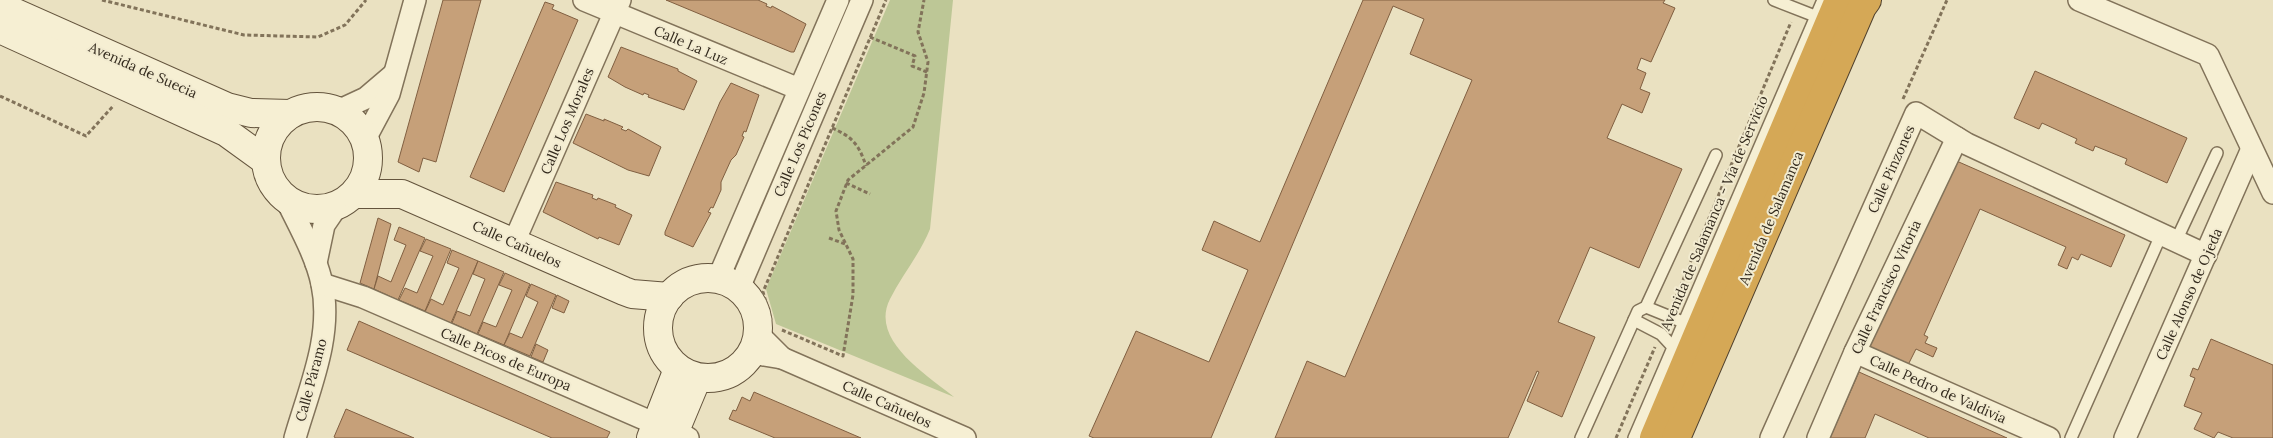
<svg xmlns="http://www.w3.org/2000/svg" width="2273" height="438" viewBox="0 0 2273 438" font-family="Lora,serif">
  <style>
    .green { fill: #bdc796 }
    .building { fill: #c6a079; stroke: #805f41 }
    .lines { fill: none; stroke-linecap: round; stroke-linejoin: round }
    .lane-casing { stroke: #82735a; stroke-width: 14 }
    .street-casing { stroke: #82735a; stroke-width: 24 }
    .secondary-casing { stroke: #64543d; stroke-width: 30 }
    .highway-casing { stroke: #50412e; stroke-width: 30 }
    .path { stroke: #82735a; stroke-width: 3; stroke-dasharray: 4 2.5; stroke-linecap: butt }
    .lane { stroke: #f6efd3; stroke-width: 11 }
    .street { stroke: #f6efd3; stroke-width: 21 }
    .secondary { stroke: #f6efd3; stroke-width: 28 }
    .highway { stroke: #d5a856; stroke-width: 28 }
    .labels { text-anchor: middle; stroke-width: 4; stroke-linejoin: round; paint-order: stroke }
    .street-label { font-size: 14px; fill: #332a1d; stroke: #f2ebd0 }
  </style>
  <rect width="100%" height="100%" fill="#eae1c1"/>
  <path class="green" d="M890,0H953L930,229C920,254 902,275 890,299C869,340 927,375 954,397L776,324L766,289Z"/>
  <g class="building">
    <polygon points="443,0 481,0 436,162 423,158 419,172 398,162"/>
    <polygon points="666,0 758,0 767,4 766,6 771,8 772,6 806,24 794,52 791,52"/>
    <polygon points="1363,0 1665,0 1663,3 1675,8 1651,62 1641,58 1637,69 1646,73 1640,89 1650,93 1642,113 1622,104 1607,138 1682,169 1639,268 1590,247 1558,322 1595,337 1562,417 1527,401 1539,372 1537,371 1508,438 1275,438 1307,361 1345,377 1472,80 1410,54 1424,19 1393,6 1211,438 1094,438 1089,436 1136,331 1209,362 1248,270 1202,250 1214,221 1260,242"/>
    <polygon points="545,2 554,5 552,9 578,20 504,192 470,177"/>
    <polygon points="621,47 678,69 678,71 697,81 684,110 648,97 649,95 644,93 643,95 625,87 608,77"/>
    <polygon points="2035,71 2187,138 2167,183 2125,164 2127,159 2095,146 2093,151 2075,143 2077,139 2042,123 2039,129 2014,118"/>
    <polygon points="731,83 759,95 746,132 744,131 742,136 744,137 736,155 731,160 721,182 721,190 713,208 711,207 708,212 711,213 693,247 665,235 665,232 720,102"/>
    <polygon points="586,114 604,121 604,119 623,127 621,129 626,131 628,129 661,147 649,176 628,170 573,143"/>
    <polygon points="1952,159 2125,235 2111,267 2081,254 2078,260 2072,257 2067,269 2058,265 2066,247 1980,209 1924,335 1928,337 1925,343 1937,348 1933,357 1916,349 1908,365 1869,347"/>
    <polygon points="556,182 593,195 592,198 597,200 598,198 616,205 615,207 632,215 619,245 599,237 598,239 543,212"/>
    <polygon points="378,218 391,224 374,289 360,283"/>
    <polygon points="399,227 425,238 398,300 374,289 378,276 391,282 406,245 394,240"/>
    <polygon points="426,239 451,249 425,311 399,300 405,288 417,293 433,256 420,251"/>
    <polygon points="452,250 478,261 451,323 425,312 431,299 443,305 459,268 447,263"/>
    <polygon points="478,261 504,272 477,334 452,323 457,311 470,316 485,279 473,274"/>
    <polygon points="505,273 530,284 504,345 478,334 483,322 496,327 512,290 499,285"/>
    <polygon points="531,284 556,295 530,356 504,345 510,333 522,338 538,302 526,296"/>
    <polygon points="557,295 569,301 564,313 552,308"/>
    <polygon points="359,321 610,432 607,438 552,438 347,350"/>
    <polygon points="2211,339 2273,365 2273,438 2233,438 2218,432 2214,438 2194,429 2202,413 2184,406 2195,378 2190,376 2193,368 2198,370"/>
    <polygon points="536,344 548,350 543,362 531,357"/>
    <polygon points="1859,372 2007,438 1929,438 1875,414 1865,438 1830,438"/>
    <polygon points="754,392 861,438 775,438 729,419 733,410 736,411 742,397 750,401"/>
    <polygon points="346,409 353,412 414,438 336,438 334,437"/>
  </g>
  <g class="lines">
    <defs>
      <g id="lane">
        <polyline points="1774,0 1815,16"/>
        <polyline points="2176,241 2217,153"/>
        <polyline points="1646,307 1683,322"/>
        <polyline points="1634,320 1661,334 1673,347"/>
        <polyline points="1581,438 1634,320 1638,311 1646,307 1716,155"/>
        <polyline points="1634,438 1823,0"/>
        <polyline points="2071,438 2161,235"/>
      </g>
      <g id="street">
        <polyline points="584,0 799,89"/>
        <polyline points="2079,0 2208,55 2273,193"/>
        <polyline points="338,111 366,98 393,75"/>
        <polyline points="365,139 389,94 415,0"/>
        <path d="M286,199C299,226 316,255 322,284C333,336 309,389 295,438"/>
        <polyline points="514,242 620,0"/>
        <polyline points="316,263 324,225 337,206"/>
        <polyline points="718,279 838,0"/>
        <polyline points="322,284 363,297 688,438"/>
        <polyline points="739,288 862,0"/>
        <polyline points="759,335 782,358"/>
        <polyline points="1855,352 2049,438"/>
        <polyline points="752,353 782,358 965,438"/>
        <polyline points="1771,438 1916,113 1967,144 2206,255"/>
        <polyline points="1818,438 1855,352 1957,138"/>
        <polyline points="2125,438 2251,151"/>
      </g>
      <g id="secondary">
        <polyline points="0,6 227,107 251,113 290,114"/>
        <polyline points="0,29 226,132 266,161"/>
        <circle cx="317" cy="158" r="51"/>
        <polyline points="354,194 402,194 624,291 632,294 669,297"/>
        <circle cx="708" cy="328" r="50"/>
        <polyline points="651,438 678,369"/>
        <polyline points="672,438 697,378"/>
      </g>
      <g id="highway">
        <polyline points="1654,438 1839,0"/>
        <polyline points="1676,438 1862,7 1867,0"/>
      </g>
    </defs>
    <use href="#lane" class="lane-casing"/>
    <use href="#street" class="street-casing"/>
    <use href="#secondary" class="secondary-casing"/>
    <use href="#highway" class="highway-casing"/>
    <g class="path">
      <polyline points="102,0 244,35 318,37 345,25 366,0"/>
      <polyline points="870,37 915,56 912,66 927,72"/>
      <polyline points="0,96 86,136 114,105"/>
      <polyline points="1903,99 1947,0"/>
      <path d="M832,128C853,137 859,145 866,166"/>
      <polyline points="846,183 870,194"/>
      <polyline points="829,238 845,244"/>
      <polyline points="1673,304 1791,22"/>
      <polyline points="771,320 763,292 886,0"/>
      <polyline points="782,330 843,356 853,295 853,259 839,230 836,211 848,180 913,127 924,93 928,62 918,32 924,0"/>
      <polyline points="1616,438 1655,347"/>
    </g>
    <use href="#lane" class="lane"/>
    <use href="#street" class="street"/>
    <use href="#secondary" class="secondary"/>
    <use href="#highway" class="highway"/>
  </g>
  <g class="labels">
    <g class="street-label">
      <text transform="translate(691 45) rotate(23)" y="5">Calle La Luz</text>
      <text transform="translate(143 70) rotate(24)" y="5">Avenida de Suecia</text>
      <text transform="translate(567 121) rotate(-67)" y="5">Calle Los Morales</text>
      <text transform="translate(800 144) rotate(-67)" y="5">Calle Los Picones</text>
      <text transform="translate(1891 169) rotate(-66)" y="5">Calle Pinzones</text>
      <text transform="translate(1714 213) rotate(-67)" y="5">Avenida de Salamanca - Vía de Servicio</text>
      <text transform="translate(1771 218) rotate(-67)" y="5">Avenida de Salamanca</text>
      <text transform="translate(517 244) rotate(24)" y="5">Calle Cañuelos</text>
      <text transform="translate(1886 287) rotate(-65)" y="5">Calle Francisco Vitoria</text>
      <text transform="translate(2189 294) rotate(-66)" y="5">Calle Alonso de Ojeda</text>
      <text transform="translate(506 359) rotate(23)" y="5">Calle Picos de Europa</text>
      <text transform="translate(311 380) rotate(-75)" y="5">Calle Páramo</text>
      <text transform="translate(1938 389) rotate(24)" y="5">Calle Pedro de Valdivia</text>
      <text transform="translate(887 404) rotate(24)" y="5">Calle Cañuelos</text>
    </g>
  </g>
</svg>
